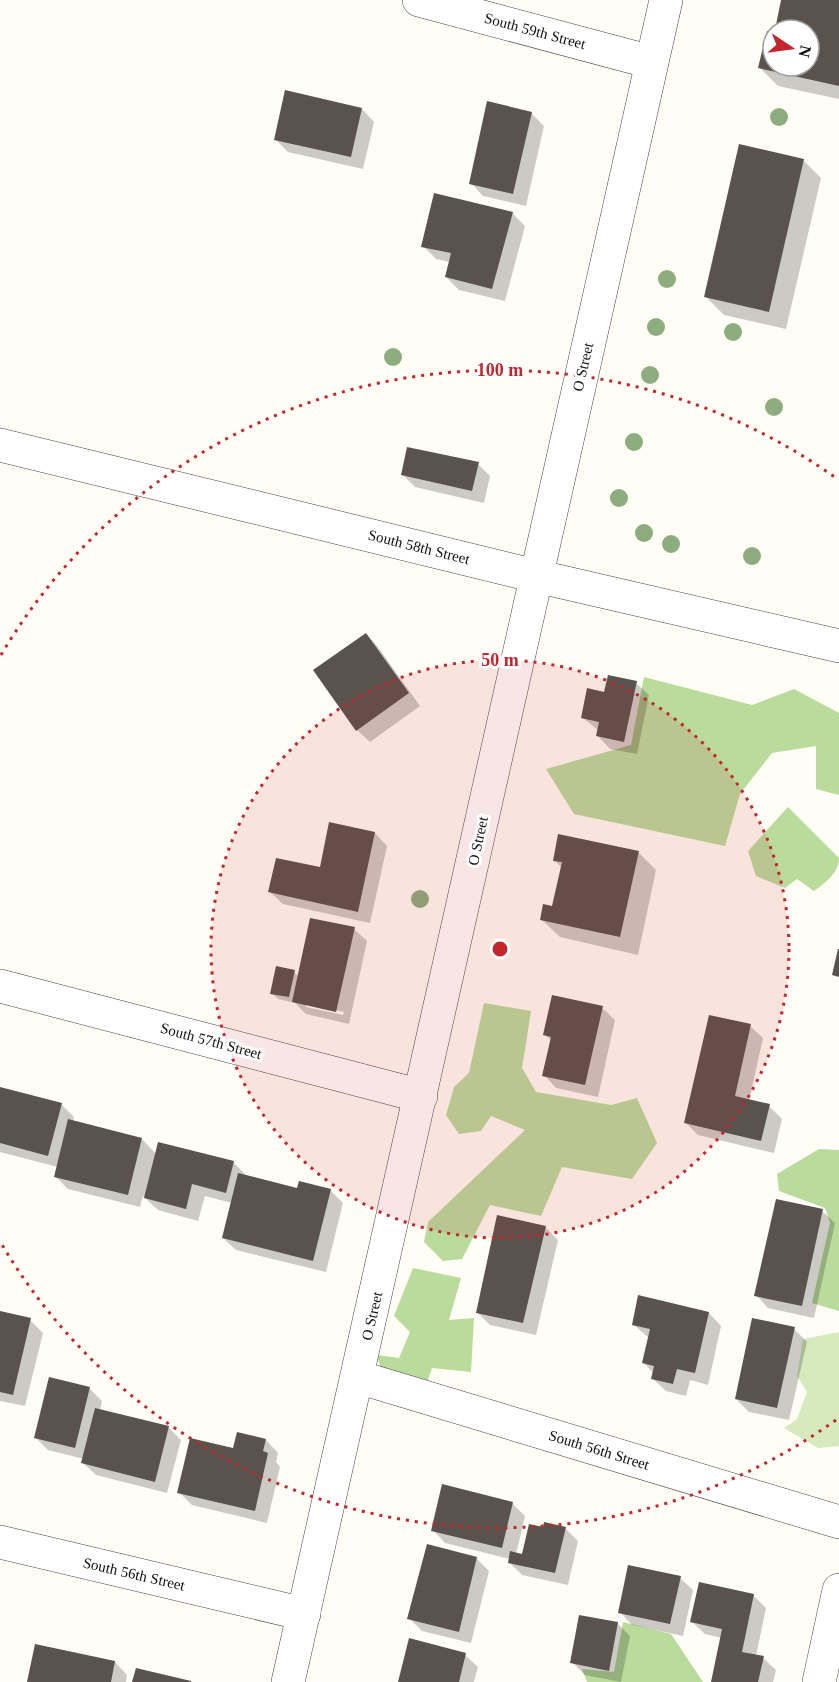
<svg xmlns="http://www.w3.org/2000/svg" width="839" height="1682" viewBox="0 0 839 1682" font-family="Georgia,serif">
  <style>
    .green { fill: #d5ebbd }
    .forest { fill: #b9dc9c }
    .shadow { fill: #0003; fill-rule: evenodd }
    .building { fill: #5a524d }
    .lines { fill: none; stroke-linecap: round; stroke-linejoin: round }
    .minor-casing { stroke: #444; stroke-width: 34 }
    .minor { stroke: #fff; stroke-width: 33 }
    .tree { fill: #8dad7f }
    .ring { fill: none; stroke: #c4262e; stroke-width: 3; stroke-dasharray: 3 6 }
    .labels { text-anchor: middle; stroke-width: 6; stroke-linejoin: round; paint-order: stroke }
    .street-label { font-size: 15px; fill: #111; stroke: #fff }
    .centre { fill: #c4262e; stroke: #fff; stroke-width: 3 }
    .ring-label { font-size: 18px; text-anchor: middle; font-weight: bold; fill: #c4262e; stroke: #fff; stroke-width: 6; stroke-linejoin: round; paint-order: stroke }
  </style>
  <rect width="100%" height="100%" fill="#fffdf5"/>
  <polygon class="green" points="839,1332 839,1446 818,1448 784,1428 797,1419 807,1392 797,1376 803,1339"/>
  <g class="forest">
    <polygon points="644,677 752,705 794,689 839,713 839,795 816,789 816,746 772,753 740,794 725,846 574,814 546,769 631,745"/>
    <path d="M788,807L839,858C839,873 825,883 814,891L797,879L785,888L756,876L748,851Z"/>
    <polygon points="484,1003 531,1011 522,1068 536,1092 611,1105 637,1098 657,1143 632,1179 562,1167 541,1216 490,1205 462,1259 443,1261 424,1242 428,1222 525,1130 491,1116 481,1131 459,1134 446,1115 454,1087 469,1073"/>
    <polygon points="819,1149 839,1150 839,1311 812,1303 830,1223 825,1208 779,1191 777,1174"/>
    <polygon points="413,1268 461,1278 449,1320 474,1318 471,1372 432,1368 425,1388 383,1378 377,1355 399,1358 410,1332 394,1316"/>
    <polygon points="623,1622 671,1634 703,1682 587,1682 582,1669 614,1672"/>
  </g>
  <g class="shadow">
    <polygon points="783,0 839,0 839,99 778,86 760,68 773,34 773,66 809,66 809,30 776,30"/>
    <polygon points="362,109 374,122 363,169 288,152 275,139"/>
    <polygon points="531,113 544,126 526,206 483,196 471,183"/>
    <polygon points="803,160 821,178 786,329 724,315 706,297"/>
    <polygon points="512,213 525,226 505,301 459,290 446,277 450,262 436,259 423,246"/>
    <polygon points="478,464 490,476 484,503 415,487 403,475"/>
    <polygon points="366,634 378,647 420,706 370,742 357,730"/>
    <polygon points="636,683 649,695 637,754 610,749 598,736 599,731 583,718 605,694"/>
    <polygon points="375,833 387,846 370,923 283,904 270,892 321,869"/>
    <polygon points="638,852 656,870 638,955 560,937 541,919 553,907 562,868 554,860"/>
    <path d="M354,929L367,941L349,1024L306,1014L295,1003L278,999L272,993L294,972L299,977ZM306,1004L344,1012L343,1015L306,1007Z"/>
    <polygon points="602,1008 615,1020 598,1097 556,1088 544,1075 552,1041 545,1035"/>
    <polygon points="750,1026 763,1038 749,1101 769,1106 782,1119 774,1153 698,1135 685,1122"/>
    <polygon points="0,1088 61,1104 74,1117 73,1122 142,1139 156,1154 233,1162 246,1175 298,1190 330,1190 343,1203 326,1272 236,1250 223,1238 232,1203 205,1196 198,1221 158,1210 143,1196 140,1207 68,1189 55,1176 58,1167 0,1152"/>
    <polygon points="822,1211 835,1223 814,1318 768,1308 756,1295"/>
    <polygon points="545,1227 558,1240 536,1335 490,1325 477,1312"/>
    <polygon points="0,1313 30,1320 43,1333 25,1406 0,1401"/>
    <polygon points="709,1313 721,1326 708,1385 690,1380 686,1396 666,1391 653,1379 654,1374 644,1363 649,1338 634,1325"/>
    <polygon points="794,1329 807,1342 789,1420 749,1412 736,1399"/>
    <polygon points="89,1388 102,1401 100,1410 168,1427 181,1440 167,1493 96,1475 83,1463 84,1459 48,1450 35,1437"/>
    <polygon points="266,1440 278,1453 276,1462 280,1467 267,1523 192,1505 179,1492 234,1450"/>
    <polygon points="512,1503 525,1516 516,1554 523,1556 565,1528 578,1541 568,1585 522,1575 509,1562 510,1559 445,1543 433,1530"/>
    <polygon points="476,1558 489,1571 471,1643 422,1631 409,1618"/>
    <polygon points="680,1578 693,1590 683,1636 632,1625 620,1612"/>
    <polygon points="753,1595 766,1608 756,1656 763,1658 776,1670 773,1682 712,1682 722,1638 705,1634 692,1622"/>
    <polygon points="617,1623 630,1636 621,1682 585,1675 572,1662"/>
    <polygon points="465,1655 478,1667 474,1682 399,1682"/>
    <polygon points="115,1662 127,1675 126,1682 29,1682"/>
  </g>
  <g class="building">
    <polygon points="781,0 839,0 839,86 758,68 767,31 773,32 773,66 809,66 809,30 775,30"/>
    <polygon points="285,90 362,108 351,157 274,140"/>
    <polygon points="487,101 532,112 513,194 469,184"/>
    <polygon points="739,144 804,159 769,312 704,297"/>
    <polygon points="434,193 513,212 492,289 445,277 451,253 421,247"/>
    <polygon points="407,447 479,462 472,491 401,475"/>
    <polygon points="366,633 409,693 356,731 313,670"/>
    <polygon points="608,675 637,681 624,742 596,736 599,722 581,718 587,688 604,692"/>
    <polygon points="329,822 375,832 358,912 268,892 276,858 320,867"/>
    <polygon points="558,834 639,851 620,937 540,920 543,904 552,906 562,862 553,861"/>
    <polygon points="310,918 355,927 336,1012 292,1002"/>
    <polygon points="838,949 839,949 839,977 832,975"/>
    <polygon points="276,966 295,970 289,997 270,994"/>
    <polygon points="552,995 603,1006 585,1085 542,1076 551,1037 543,1035"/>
    <polygon points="709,1015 751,1024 735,1096 770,1104 761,1141 684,1123"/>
    <polygon points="0,1087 62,1103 48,1156 0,1143"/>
    <polygon points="68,1119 142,1138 128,1195 54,1177"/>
    <polygon points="158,1142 234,1161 226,1193 192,1184 186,1209 144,1198"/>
    <polygon points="238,1173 297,1188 299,1181 331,1189 313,1261 222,1238"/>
    <polygon points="776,1199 823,1209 802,1306 754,1296"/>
    <polygon points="497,1215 546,1226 523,1323 476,1313"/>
    <polygon points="638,1295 709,1312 695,1373 677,1369 673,1384 651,1379 654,1366 642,1363 650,1329 632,1325"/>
    <polygon points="0,1311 31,1318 13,1395 0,1392"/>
    <polygon points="752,1318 795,1327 777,1408 735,1399"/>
    <polygon points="49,1377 90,1387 75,1448 34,1438"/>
    <polygon points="95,1408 169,1426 155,1482 81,1463"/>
    <polygon points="237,1432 266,1439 263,1451 268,1453 255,1511 177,1493 190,1438 233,1448"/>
    <polygon points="442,1484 513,1502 502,1548 431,1531"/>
    <polygon points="544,1522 566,1527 555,1573 508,1563 510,1551 522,1554 529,1524 543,1527"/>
    <polygon points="427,1544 477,1557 459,1632 407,1619"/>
    <polygon points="628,1565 681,1576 670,1624 618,1613"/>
    <polygon points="699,1582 754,1594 742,1652 764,1656 758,1682 711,1682 722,1629 690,1622"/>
    <polygon points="579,1615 618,1622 609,1671 570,1663"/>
    <polygon points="409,1638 466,1653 459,1682 398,1682"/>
    <polygon points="35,1644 115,1661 111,1682 27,1682"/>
    <polygon points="136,1668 191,1681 191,1682 132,1682"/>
  </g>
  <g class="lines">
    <defs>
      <g id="minor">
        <polyline points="419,0 651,62"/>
        <polyline points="0,445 536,576 839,646"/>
        <polyline points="0,986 421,1096"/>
        <polyline points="358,1377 839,1522"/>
        <polyline points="0,1542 304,1614"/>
        <polyline points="288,1682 666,0"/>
        <polyline points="819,1682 839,1590"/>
      </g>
    </defs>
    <use href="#minor" class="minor-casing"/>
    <use href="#minor" class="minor"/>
  </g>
  <g class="tree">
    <circle cx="779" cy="117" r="9"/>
    <circle cx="667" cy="279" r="9"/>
    <circle cx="656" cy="327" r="9"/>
    <circle cx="733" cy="332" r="9"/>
    <circle cx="393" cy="357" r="9"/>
    <circle cx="650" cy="375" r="9"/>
    <circle cx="774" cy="407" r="9"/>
    <circle cx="634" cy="442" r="9"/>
    <circle cx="619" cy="498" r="9"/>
    <circle cx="644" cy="533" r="9"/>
    <circle cx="671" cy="544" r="9"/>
    <circle cx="752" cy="556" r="9"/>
    <circle cx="420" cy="899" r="9"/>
  </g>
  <circle cx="500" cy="949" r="289" fill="#c4262e" fill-opacity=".12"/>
  <g class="ring">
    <circle cx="500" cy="949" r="289"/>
    <path d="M836 1420A579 579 0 0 1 1 1243M1 655A579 579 0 0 1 836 478"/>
  </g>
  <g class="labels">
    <g class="street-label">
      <text transform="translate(535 31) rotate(15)" y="5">South 59th Street</text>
      <text transform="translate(583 367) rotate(-77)" y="5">O Street</text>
      <text transform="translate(419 547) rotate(14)" y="5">South 58th Street</text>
      <text transform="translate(478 841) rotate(-78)" y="5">O Street</text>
      <text transform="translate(211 1041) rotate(15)" y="5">South 57th Street</text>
      <text transform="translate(372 1316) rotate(-77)" y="5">O Street</text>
      <text transform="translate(599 1450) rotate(17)" y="5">South 56th Street</text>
      <text transform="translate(134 1574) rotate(13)" y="5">South 56th Street</text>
    </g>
  </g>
  <circle cx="500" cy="949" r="9" class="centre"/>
  <g class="ring-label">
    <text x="500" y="376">100 m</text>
    <text x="500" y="666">50 m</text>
  </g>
  <g transform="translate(791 48) rotate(103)"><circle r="28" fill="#ffffff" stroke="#a0a0a0" stroke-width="1.5"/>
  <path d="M0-4.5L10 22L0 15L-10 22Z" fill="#c4262e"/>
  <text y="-9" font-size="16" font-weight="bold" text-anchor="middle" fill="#111111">N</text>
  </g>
</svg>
